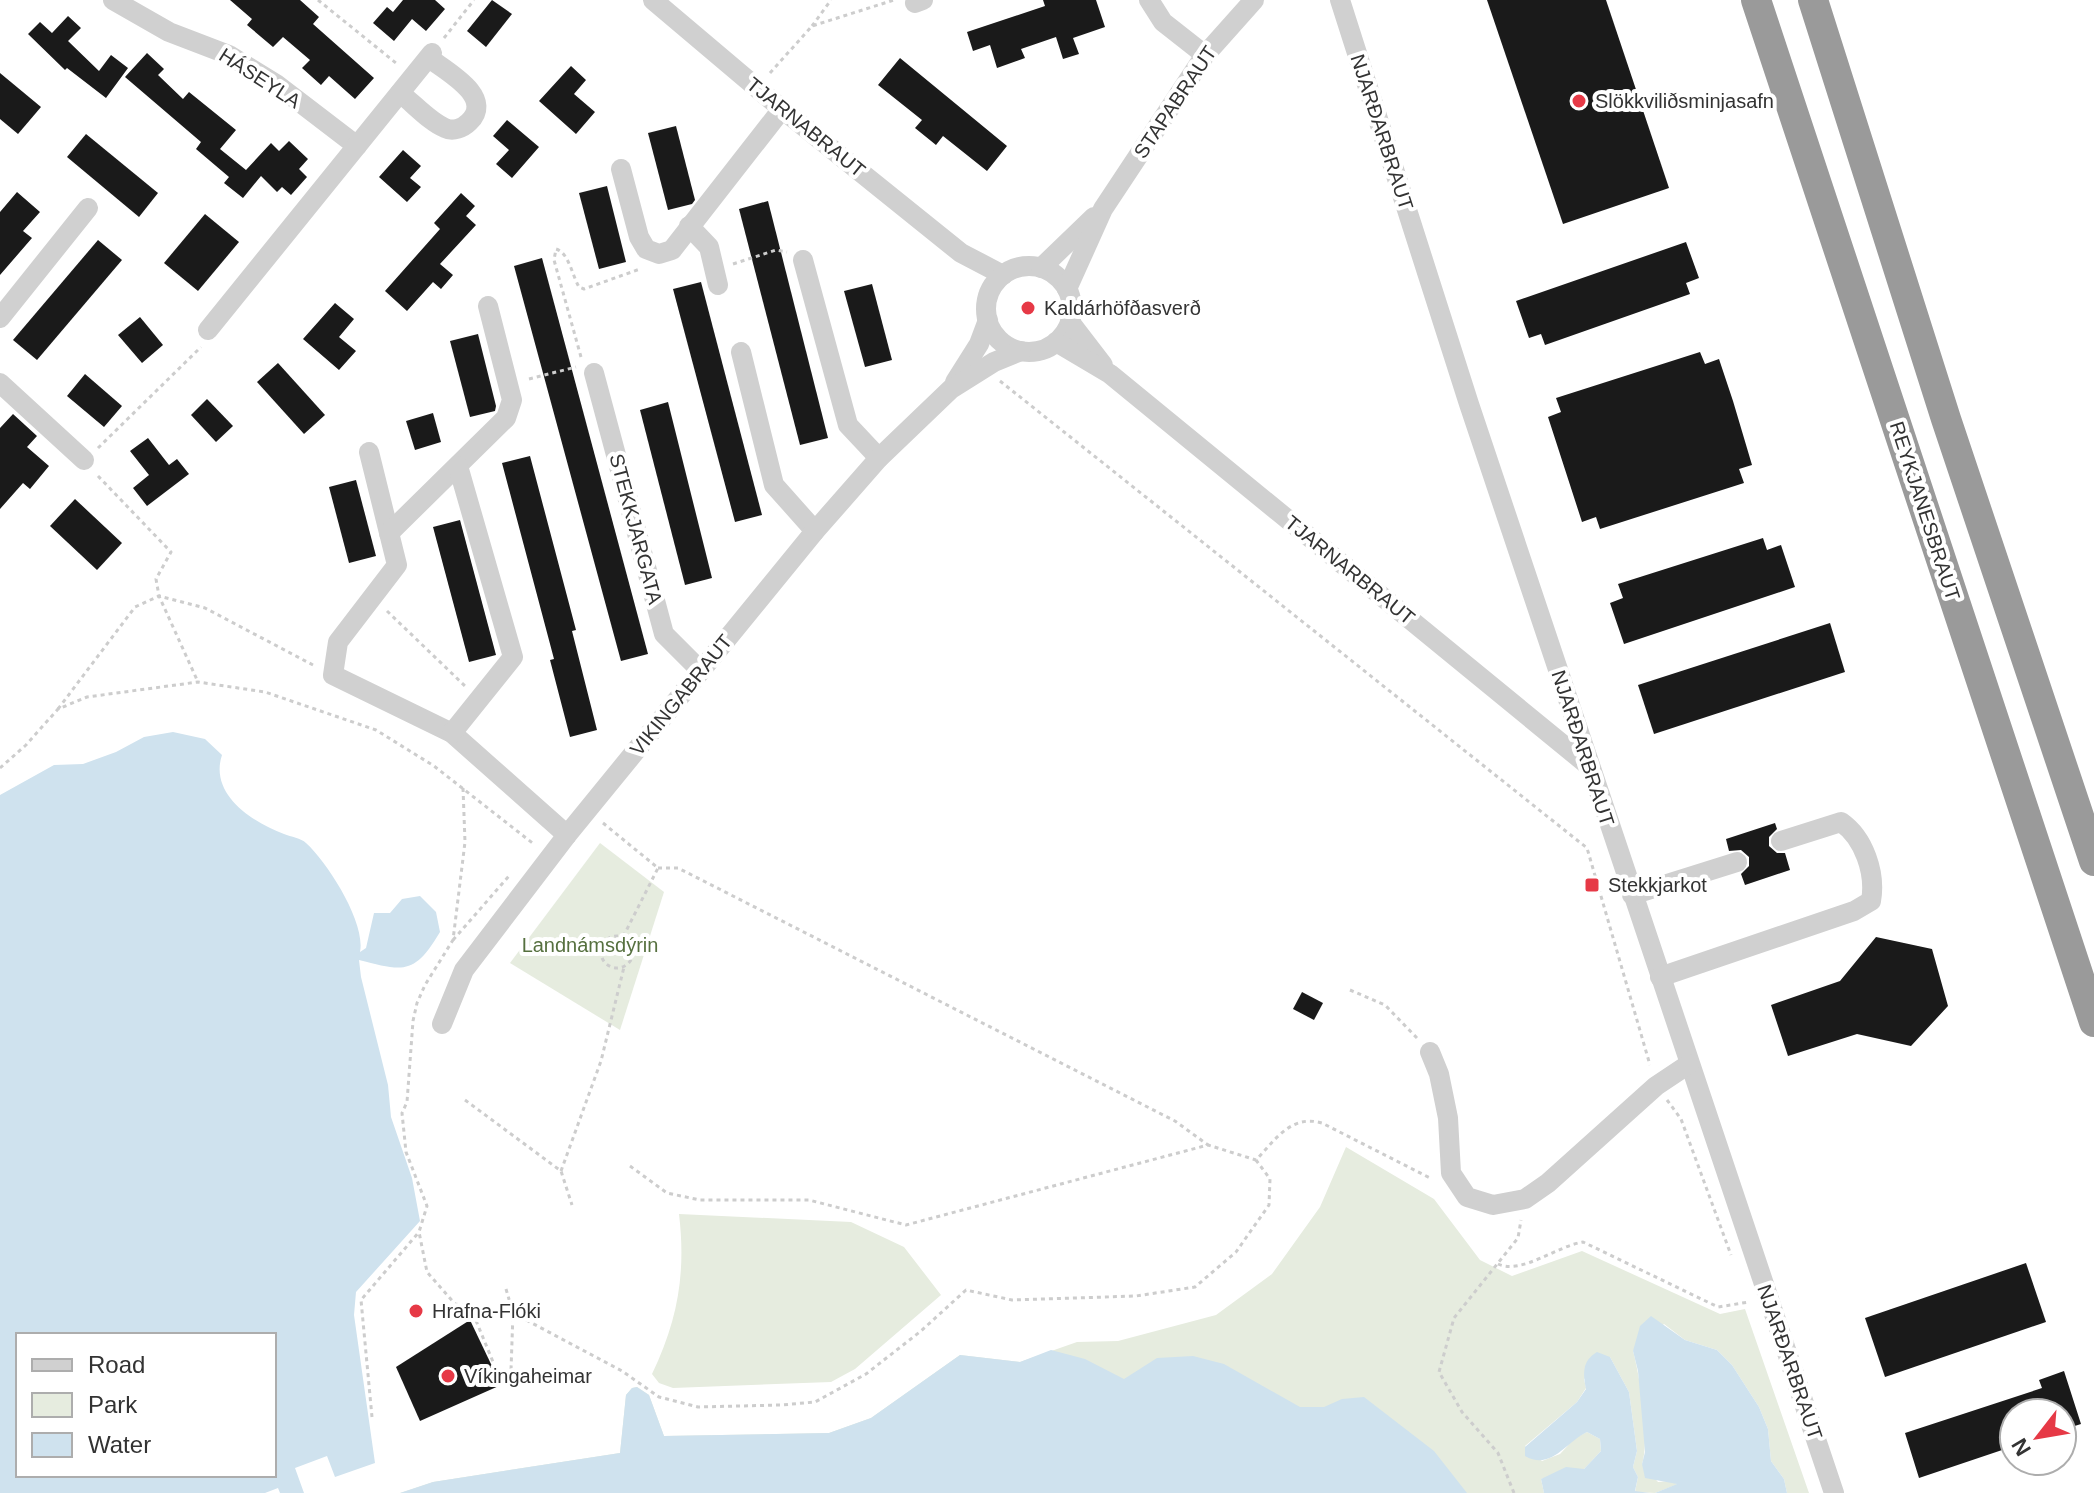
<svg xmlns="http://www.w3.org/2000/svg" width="2094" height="1493" viewBox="0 0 2094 1493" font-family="Arial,sans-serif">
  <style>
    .green { fill: #e6ecdf }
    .water { fill: #cfe2ee; fill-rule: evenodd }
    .building { fill: #1a1a1a }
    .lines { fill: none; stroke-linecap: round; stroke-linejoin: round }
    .path { stroke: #cdcdcd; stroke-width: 3; stroke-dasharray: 4 4; stroke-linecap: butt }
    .minor { stroke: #d0d0d0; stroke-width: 20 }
    .highway { stroke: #9a9a9a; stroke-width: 30 }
    .poi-dot { fill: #e63946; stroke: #fff; stroke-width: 3 }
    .labels { text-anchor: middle; stroke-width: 8; stroke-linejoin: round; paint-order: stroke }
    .street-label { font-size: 20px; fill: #333; stroke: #fff }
    .poi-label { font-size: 20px; fill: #333; stroke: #fff; text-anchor: start }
    .park-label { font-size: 20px; fill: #56703f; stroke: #fff }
  </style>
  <rect width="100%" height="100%" fill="#fff"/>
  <g class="green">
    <polygon points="600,843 664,892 620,1030 510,963"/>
    <path d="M1346,1147L1434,1199L1480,1260L1512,1276L1582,1251L1720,1314L1745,1309L1809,1493H1787L1784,1479L1771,1461L1768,1429L1759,1407L1732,1365L1717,1350L1685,1340L1664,1324L1633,1351C1640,1377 1650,1439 1642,1464L1658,1482L1669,1481L1678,1484L1655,1493L1635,1492L1638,1477L1633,1467L1637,1451L1629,1392L1610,1357L1584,1379L1586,1388L1577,1402L1525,1446L1542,1461L1560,1454L1575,1438L1587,1432L1600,1439L1601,1451L1584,1469L1541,1479L1544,1493H400L433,1482L620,1453L626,1395L632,1388L637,1387L649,1395L664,1436L829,1433L871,1418L960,1355L1020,1362L1077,1342L1118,1341L1216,1315L1272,1274L1320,1207Z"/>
    <path d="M679,1214L851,1222L904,1247L941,1295L855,1369L831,1382L673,1388L659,1383L652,1374C678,1320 686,1273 679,1214Z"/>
  </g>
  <g class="water">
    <path d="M173,732L205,739L222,755C209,794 252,822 284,834C291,837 301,838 306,843C328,863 366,923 360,952L366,948L374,913H390L402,899L420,896L436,912L440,932C414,976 403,971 359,960L361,977L388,1085L391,1117L412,1178L420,1221L356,1292L354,1315L375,1463L335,1477L327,1456L295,1468L304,1493H280L278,1488L265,1493H0V795L54,765L83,764L116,752L144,737ZM274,1335V1475H18V1335Z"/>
    <polygon points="1651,1316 1685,1340 1717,1350 1732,1365 1759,1407 1768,1429 1771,1461 1784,1479 1787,1493 1655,1493 1677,1484 1645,1478 1642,1464 1645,1452 1638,1371 1633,1351 1640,1326"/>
    <polygon points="1051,1350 1085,1359 1124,1379 1157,1358 1193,1356 1224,1364 1300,1407 1324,1407 1342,1399 1364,1397 1434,1451 1467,1493 400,1493 433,1482 620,1453 626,1395 632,1388 637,1387 649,1395 664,1436 829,1433 871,1418 960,1355 1020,1362"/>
    <path d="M1597,1352L1610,1357L1629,1392L1637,1451L1633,1467L1638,1477L1635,1491L1650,1493H1544L1541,1479L1566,1467L1584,1469L1601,1451L1600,1439L1587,1432C1566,1442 1551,1471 1525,1456V1447L1577,1402L1586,1389C1583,1373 1582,1361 1597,1352Z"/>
  </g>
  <g class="building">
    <polygon points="230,0 300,0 319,17 313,24 374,78 355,99 329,76 321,85 302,68 310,60 283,37 273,47 247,25 252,19"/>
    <polygon points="403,0 435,0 445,9 426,31 412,19 394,41 373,23 387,7 393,12"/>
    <polygon points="492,0 512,14 486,47 467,31"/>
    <polygon points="1043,0 1096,0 1105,27 1073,38 1079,54 1063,59 1056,37 1021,49 1025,58 997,68 990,45 973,51 967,32 1045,6"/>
    <polygon points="1487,0 1606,0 1669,188 1563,224"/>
    <polygon points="68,16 81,28 68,41 99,71 111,55 128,68 106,98 67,68 65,70 28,34 40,22 52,33"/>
    <polygon points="147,53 164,69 158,75 183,99 189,92 236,130 220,149 246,170 271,143 279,151 289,141 308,159 299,169 307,177 291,195 282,187 277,192 261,176 243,198 224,183 229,177 196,149 201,142 125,77"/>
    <polygon points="900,58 1007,146 987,171 943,136 936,145 915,128 922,120 878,85"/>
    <polygon points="571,66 586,80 574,94 595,112 576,134 539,101"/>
    <polygon points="0,73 41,107 18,134 0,119"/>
    <polygon points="507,120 539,147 512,178 496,164 509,150 493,136"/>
    <polygon points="676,126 695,200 692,204 668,210 648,133"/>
    <polygon points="86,134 158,193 139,217 67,157"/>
    <polygon points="403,150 421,166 410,178 421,187 407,202 379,177"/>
    <polygon points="607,186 626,262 599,269 579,193"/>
    <polygon points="17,192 40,212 23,231 32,238 0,275 0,212"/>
    <polygon points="461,193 475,206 466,216 476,225 440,264 453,275 441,289 433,282 407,311 385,291 440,229 434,223"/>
    <polygon points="768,201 828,438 800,445 739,209"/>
    <polygon points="205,214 239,242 198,291 164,263"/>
    <polygon points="98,240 122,260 37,360 13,340"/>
    <polygon points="1686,242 1699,278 1686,283 1690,294 1545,345 1541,334 1529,338 1516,301"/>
    <polygon points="542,258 648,654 621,661 514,266"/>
    <polygon points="701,282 762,515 735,522 673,289"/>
    <polygon points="872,284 892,360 865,367 844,291"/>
    <polygon points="335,303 354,319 339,337 356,351 339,370 303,339"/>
    <polygon points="140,317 163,345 142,363 118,335"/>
    <polygon points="478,334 496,406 495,411 470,417 450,341"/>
    <polygon points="1700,352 1705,364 1719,359 1733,401 1752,465 1739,469 1744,483 1600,529 1596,517 1582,522 1548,417 1561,412 1556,398"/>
    <polygon points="278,363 325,415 304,434 257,382"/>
    <polygon points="85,374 122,406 104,427 67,396"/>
    <polygon points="207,399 233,426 216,442 191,415"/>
    <polygon points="668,402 712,578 685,585 640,410"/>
    <polygon points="433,413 441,442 415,450 406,421"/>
    <polygon points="13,414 37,436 27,447 49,466 30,489 23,483 0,509 0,428"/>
    <polygon points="148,438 169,465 177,459 189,474 147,506 133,488 149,475 130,451"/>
    <polygon points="530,456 576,630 572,631 597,730 570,737 550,660 554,659 502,463"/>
    <polygon points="356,480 376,556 349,563 329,487"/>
    <polygon points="75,499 122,543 97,570 50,526"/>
    <polygon points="460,520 496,655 469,662 433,527"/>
    <polygon points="1763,538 1767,550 1781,545 1795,587 1624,644 1610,603 1623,598 1618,584"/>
    <polygon points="1830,623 1845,672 1654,734 1638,685"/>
    <polygon points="1775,823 1777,829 1769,837 1769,846 1777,853 1785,853 1790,870 1745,885 1741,874 1749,866 1749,857 1741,850 1729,851 1726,839"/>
    <polygon points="1876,937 1932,949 1948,1006 1911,1046 1857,1034 1788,1056 1771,1005 1840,981"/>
    <polygon points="1302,992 1323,1003 1314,1020 1293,1009"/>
    <polygon points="2026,1263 2046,1322 1885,1377 1865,1318"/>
    <polygon points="470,1320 501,1385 420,1421 396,1367"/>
    <polygon points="2064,1371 2081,1424 2062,1430 2062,1413 2014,1413 2014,1446 1919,1478 1905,1433 2042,1388 2039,1380"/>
  </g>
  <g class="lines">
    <g class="path">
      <polyline points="318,0 396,63"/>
      <polyline points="812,26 831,0"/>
      <polyline points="444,38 474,0"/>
      <polyline points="770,73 812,26 894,0"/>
      <polyline points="733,264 776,250 787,252"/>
      <path d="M581,357L554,260L556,249C569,253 572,275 579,287L584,289L640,269"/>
      <polyline points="529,379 576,367"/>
      <polyline points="1000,381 1587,848 1650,1065"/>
      <polyline points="98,448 201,347"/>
      <polyline points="98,476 171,552 156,579 159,596 198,682"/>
      <polyline points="387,611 465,686"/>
      <polyline points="58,709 135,607 159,596 205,608 313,665"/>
      <polyline points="0,768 26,745 58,709 87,697 198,682 265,692 376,730 434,766 535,845"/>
      <polyline points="463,788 465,842 453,940 425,985 417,1003 413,1021 407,1102 402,1113 406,1152 427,1206 419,1232 427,1272 455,1304 513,1313 511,1370 498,1374 470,1306"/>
      <polyline points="603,823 658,868 623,937"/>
      <polyline points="658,868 678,868 1175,1121 1208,1145"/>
      <circle cx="617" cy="952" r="16"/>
      <polyline points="453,940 509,876"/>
      <polyline points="1350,990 1385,1005 1417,1038"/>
      <polyline points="465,1100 561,1171 572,1205"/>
      <polyline points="1667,1100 1681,1119 1731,1255"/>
      <path d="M630,1166L667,1193L700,1200H809L906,1225L1208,1145L1256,1160C1275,1140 1291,1114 1322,1123L1432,1179"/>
      <polyline points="561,1171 601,1061 624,967"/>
      <path d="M1498,1264C1521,1275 1557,1246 1583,1242L1718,1307L1749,1302"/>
      <polyline points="506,1289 513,1313 622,1371 659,1397 698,1407 781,1405 815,1402 866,1374 921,1331 966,1290 1012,1300 1136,1296 1195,1287 1236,1252 1269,1205 1270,1179 1256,1160"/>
      <polyline points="372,1417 361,1300 419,1232"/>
      <polyline points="1514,1493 1498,1453 1462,1412 1439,1372 1454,1318 1518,1238 1521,1220"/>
    </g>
    <g class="minor">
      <polyline points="113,0 169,32 229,55 276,84 357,146"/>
      <polyline points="653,0 782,109 961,253 1003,275"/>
      <polyline points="1149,0 1163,22 1205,55"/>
      <polyline points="1340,0 1469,404 1834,1493"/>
      <polyline points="915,3 923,0"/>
      <path d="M400,93C414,104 430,122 445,128C453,132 463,128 469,122C495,97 446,71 429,58"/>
      <polyline points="621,169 639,237 646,249 659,254 672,250 782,109"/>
      <polyline points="689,226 709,247 718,285"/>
      <polyline points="803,260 848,425 879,458"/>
      <circle cx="1029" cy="309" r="43"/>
      <polyline points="1041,268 1094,217"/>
      <polyline points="1067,289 1103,209 1205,55 1254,0"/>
      <polyline points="0,318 88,208"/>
      <polyline points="1070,322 1103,365"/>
      <polyline points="208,330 432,53"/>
      <polyline points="1056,342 1110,374 1589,766"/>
      <polyline points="741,352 774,485 815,531"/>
      <polyline points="594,373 664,634 701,671"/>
      <polyline points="955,382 979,344 988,320"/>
      <polyline points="0,383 84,460"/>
      <polyline points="369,452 397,565 338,642 333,675 452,733 567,835"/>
      <polyline points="389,533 506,418 512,400 488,306"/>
      <polyline points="452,733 513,657 458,466"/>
      <polyline points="1632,895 1737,862"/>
      <path d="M1660,977L1854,911L1871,901C1876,873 1864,838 1841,822L1781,841"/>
      <polyline points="442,1024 464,970 567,835 815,531 879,458 951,389 994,362 1021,351"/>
      <polyline points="1430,1052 1439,1074 1448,1118 1451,1173 1467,1197 1493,1205 1525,1199 1548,1183 1656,1086 1689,1064"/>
    </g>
    <g class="highway">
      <polyline points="1756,0 2094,1022"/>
      <polyline points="1813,0 1946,419 2094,861"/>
    </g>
  </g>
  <g class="poi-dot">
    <circle cx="1579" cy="101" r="8"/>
    <circle cx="1028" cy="308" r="8"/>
    <rect x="1584" y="877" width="16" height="16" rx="4"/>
    <circle cx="416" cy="1311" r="8"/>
    <circle cx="448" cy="1376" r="8"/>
  </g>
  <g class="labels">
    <g class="street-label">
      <text transform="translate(260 78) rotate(33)" y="7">HÁSEYLA</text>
      <text transform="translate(1175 102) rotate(-56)" y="7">STAPABRAUT</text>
      <text transform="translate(806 127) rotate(39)" y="7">TJARNABRAUT</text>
      <text transform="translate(1382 132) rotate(72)" y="7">NJARÐARBRAUT</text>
      <text transform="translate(1925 511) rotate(72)" y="7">REYKJANESBRAUT</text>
      <text transform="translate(636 529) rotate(75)" y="7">STEKKJARGATA</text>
      <text transform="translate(1350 570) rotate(39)" y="7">TJARNARBRAUT</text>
      <text transform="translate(681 695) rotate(-51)" y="7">VIKINGABRAUT</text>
      <text transform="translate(1583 748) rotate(72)" y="7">NJARÐARBRAUT</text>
      <text transform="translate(1790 1362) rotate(71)" y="7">NJARÐARBRAUT</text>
    </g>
    <g class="poi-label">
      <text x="1595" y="108">Slökkviliðsminjasafn</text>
      <text x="1044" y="315">Kaldárhöfðasverð</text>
      <text x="1608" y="892">Stekkjarkot</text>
      <text x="432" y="1318">Hrafna-Flóki</text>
      <text x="464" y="1383">Víkingaheimar</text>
    </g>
    <g class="park-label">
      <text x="590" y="952">Landnámsdýrin</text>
    </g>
  </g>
  <rect x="16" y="1333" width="260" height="144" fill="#ffffff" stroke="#adadad" stroke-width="2"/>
  <rect x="32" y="1359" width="40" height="12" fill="#d0d0d0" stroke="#adadad" stroke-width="2"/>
  <text x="88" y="1373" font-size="24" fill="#333333">Road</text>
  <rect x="32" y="1393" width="40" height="24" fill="#e6ecdf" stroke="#adadad" stroke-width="2"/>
  <text x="88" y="1413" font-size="24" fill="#333333">Park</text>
  <rect x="32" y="1433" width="40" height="24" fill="#cfe2ee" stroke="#adadad" stroke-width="2"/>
  <text x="88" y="1453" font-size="24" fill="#333333">Water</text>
  <g transform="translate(2038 1437) rotate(239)"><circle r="38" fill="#ffffff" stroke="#adadad" stroke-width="2"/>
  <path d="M0-6L14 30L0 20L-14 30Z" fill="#e63946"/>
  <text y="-12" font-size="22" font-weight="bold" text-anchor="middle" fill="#333333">N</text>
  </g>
</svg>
